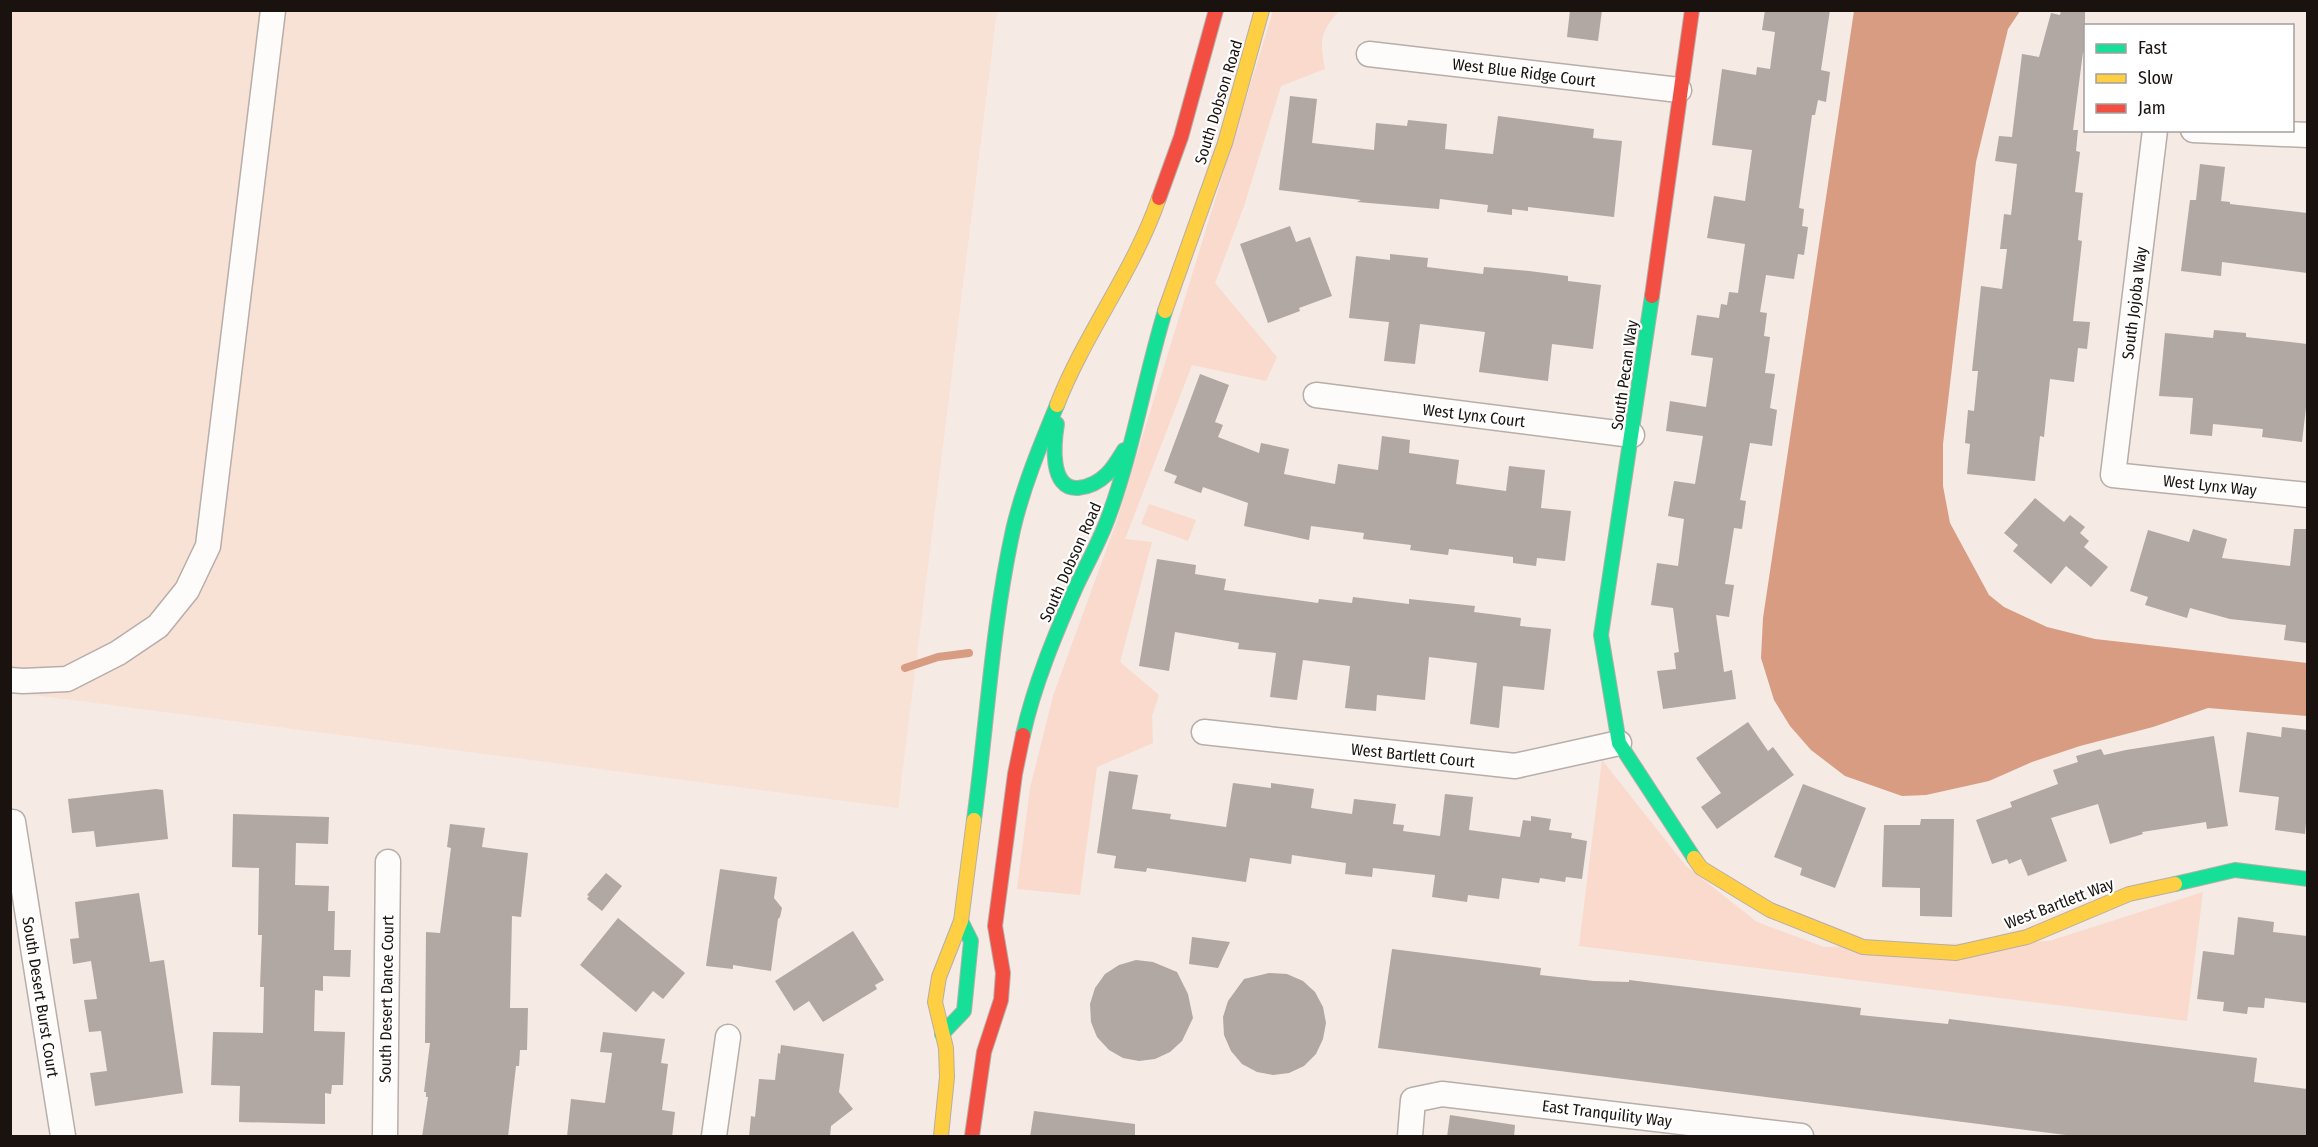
<svg xmlns="http://www.w3.org/2000/svg" width="2318" height="1147" viewBox="0 0 2318 1147" font-family="'Fira Sans Condensed',sans-serif">
  <style>
    .built { fill: #f8e1d5 }
    .green { fill: #f9dacc }
    .water { fill: #d79c81 }
    .lines { fill: none; stroke-linecap: round; stroke-linejoin: round }
    .stream { stroke: #d79c81; stroke-width: 8 }
    .building { fill: #b1a7a3 }
    .street-casing { stroke: #b7aea9; stroke-width: 27 }
    .fast-casing { stroke: #b7aea9; stroke-width: 16 }
    .slow-casing { stroke: #b7aea9; stroke-width: 16 }
    .jam-casing { stroke: #b7aea9; stroke-width: 16 }
    .street { stroke: #fefcfb; stroke-width: 24 }
    .fast { stroke: #16e098; stroke-width: 14 }
    .slow { stroke: #ffcf43; stroke-width: 14 }
    .jam { stroke: #f24e42; stroke-width: 14 }
    .labels { text-anchor: middle; stroke-width: 4.5; stroke-linejoin: round; paint-order: stroke }
    .street-label { font-size: 16px; fill: #1a120e; stroke: #fff }
  </style>
  <rect width="100%" height="100%" fill="#f5eae4"/>
  <polygon class="built" points="11,11 997,11 898,808 11,692"/>
  <g class="green">
    <path d="M1273,11H1339C1319,33 1320,41 1325,69L1281,86L1244,206L1215,283L1277,357L1266,381L1192,365L1125,539L1152,542L1120,662L1159,695L1152,716L1153,743L1097,767L1080,895L1017,889L1030,788L1053,696L1116,523Z"/>
    <polygon points="1149,504 1196,520 1188,541 1141,524"/>
    <polygon points="1602,760 1686,866 1757,922 1824,947 2049,941 2203,892 2187,1021 1579,946"/>
  </g>
  <polygon class="water" points="1854,11 2020,11 2008,29 1976,162 1943,444 1943,486 1950,523 1989,595 2004,607 2047,627 2095,639 2307,663 2307,716 2208,708 2153,727 2080,746 2032,762 1989,781 1926,795 1902,796 1845,776 1811,750 1790,726 1774,700 1761,658 1763,618"/>
  <g class="lines">
    <polyline class="stream" points="905,668 938,657 969,653"/>
  </g>
  <g class="building">
    <polygon points="1570,10 1602,10 1598,41 1567,37"/>
    <polygon points="1765,10 1830,10 1821,70 1830,72 1826,102 1818,100 1815,115 1812,115 1799,208 1804,209 1802,226 1808,227 1804,255 1798,254 1794,279 1766,275 1760,312 1767,313 1764,336 1770,337 1765,373 1775,374 1770,408 1777,410 1772,446 1750,443 1740,500 1746,501 1742,529 1734,528 1725,584 1734,585 1729,617 1716,615 1724,672 1732,670 1736,699 1663,709 1657,671 1676,669 1674,653 1679,652 1673,608 1651,605 1657,563 1678,566 1684,519 1668,516 1674,481 1695,484 1703,436 1666,431 1670,401 1706,407 1713,358 1691,355 1697,315 1719,318 1721,304 1727,305 1729,292 1738,293 1745,244 1707,238 1714,196 1745,201 1752,150 1712,145 1722,69 1756,75 1757,67 1770,69 1775,32 1762,30"/>
    <polygon points="2061,10 2085,10 2085,52 2083,52 2073,130 2078,130 2076,151 2080,152 2075,192 2083,193 2078,240 2082,241 2073,321 2090,322 2087,349 2078,348 2074,382 2050,379 2044,437 2040,436 2035,481 1967,474 1970,444 1965,443 1968,410 1974,411 1978,371 1972,371 1981,286 2002,289 2007,249 2000,249 2004,214 2011,215 2017,164 1995,161 1999,136 2012,137 2022,54 2039,57 2051,13 2060,15"/>
    <polygon points="1290,96 1317,99 1312,143 1374,150 1376,123 1407,126 1408,120 1447,124 1445,149 1493,154 1498,116 1594,129 1593,138 1622,141 1614,217 1528,207 1528,211 1512,209 1512,215 1487,212 1488,205 1440,199 1439,209 1357,202 1361,200 1279,190"/>
    <polygon points="2200,164 2225,167 2221,201 2230,202 2230,204 2307,213 2307,273 2222,262 2221,276 2181,271 2190,200 2196,200"/>
    <polygon points="1290,226 1296,242 1310,237 1332,296 1299,308 1300,311 1268,323 1240,244"/>
    <polygon points="1390,254 1428,258 1427,267 1483,274 1484,267 1529,271 1568,276 1568,281 1601,285 1593,349 1552,344 1548,381 1517,377 1479,372 1485,332 1420,324 1415,364 1384,361 1389,322 1349,318 1356,256 1390,260"/>
    <polygon points="2214,330 2246,333 2246,337 2307,344 2307,399 2302,442 2262,437 2263,429 2213,424 2212,436 2190,434 2193,398 2159,396 2165,333 2213,338"/>
    <polygon points="1200,374 1229,385 1215,422 1223,425 1218,437 1259,453 1261,443 1289,449 1284,474 1335,484 1338,464 1378,470 1382,436 1410,440 1409,453 1459,460 1456,484 1506,491 1509,466 1545,470 1541,508 1571,511 1565,561 1537,558 1536,566 1513,563 1513,557 1449,549 1448,555 1410,550 1411,545 1363,539 1364,533 1311,526 1309,540 1244,526 1248,503 1203,487 1201,493 1174,483 1177,476 1164,471"/>
    <polygon points="2035,498 2064,522 2070,515 2085,527 2080,533 2089,541 2084,547 2108,567 2091,587 2066,566 2051,584 2013,551 2018,545 2004,533"/>
    <polygon points="2193,529 2227,539 2222,558 2290,566 2294,529 2307,529 2307,643 2284,640 2286,625 2230,619 2190,608 2187,618 2145,605 2148,597 2130,591 2148,530 2189,542"/>
    <polygon points="1157,559 1196,565 1195,574 1226,579 1224,590 1318,603 1319,599 1352,603 1353,597 1409,604 1409,599 1475,606 1474,612 1521,618 1520,626 1551,629 1544,690 1503,686 1499,728 1470,724 1477,663 1429,657 1425,700 1377,695 1376,711 1345,708 1350,666 1303,660 1297,700 1270,697 1276,653 1238,649 1239,643 1175,632 1169,671 1139,666"/>
    <polygon points="1748,722 1768,751 1773,747 1794,775 1717,829 1701,807 1721,793 1696,758"/>
    <polygon points="2282,727 2307,730 2307,812 2305,834 2275,830 2279,797 2239,792 2247,732 2281,737"/>
    <polygon points="2214,736 2228,826 2207,829 2206,822 2142,832 2143,834 2110,844 2098,804 2051,818 2067,861 2028,876 2021,859 2009,864 2007,859 1992,864 1976,820 2012,807 2010,802 2058,784 2053,770 2078,762 2076,756 2101,749 2104,755 2126,750"/>
    <polygon points="1109,771 1138,775 1132,809 1171,814 1170,819 1226,827 1233,783 1271,788 1271,783 1314,789 1311,808 1352,814 1354,799 1396,804 1393,824 1404,825 1403,831 1440,836 1445,794 1473,797 1469,830 1520,837 1523,820 1531,821 1531,816 1551,819 1549,830 1572,833 1571,838 1587,841 1582,879 1566,877 1565,882 1540,878 1539,883 1502,878 1499,899 1468,895 1467,902 1432,897 1435,875 1373,868 1372,877 1345,874 1346,863 1292,855 1291,864 1250,858 1246,882 1147,868 1146,872 1114,868 1116,856 1097,853"/>
    <polygon points="1803,784 1866,808 1835,888 1800,875 1802,868 1774,857"/>
    <polygon points="156,789 163,790 168,839 96,847 94,831 72,833 68,799"/>
    <polygon points="233,814 329,817 328,844 296,843 295,885 329,886 328,911 335,911 334,950 351,950 350,977 323,976 323,991 315,990 314,1031 345,1032 343,1085 332,1085 331,1094 325,1093 325,1124 239,1122 240,1086 211,1085 213,1032 263,1033 264,987 260,987 262,935 258,935 259,868 232,867"/>
    <polygon points="1921,819 1954,819 1952,917 1920,916 1920,888 1882,887 1884,825 1920,825"/>
    <polygon points="450,824 485,828 482,847 528,853 521,917 512,916 510,1008 528,1008 527,1050 520,1050 519,1066 516,1066 508,1137 422,1137 428,1097 426,1097 426,1092 424,1092 430,1043 425,1043 426,932 440,933 451,848 447,847"/>
    <polygon points="720,869 777,877 774,898 782,908 780,917 778,919 771,971 733,965 733,969 706,966"/>
    <polygon points="606,873 622,886 602,911 587,899 589,896 587,895"/>
    <polygon points="139,893 150,962 164,960 183,1093 95,1106 90,1073 107,1071 101,1031 89,1032 84,1000 97,999 91,961 73,964 70,939 79,938 75,902"/>
    <polygon points="2238,917 2274,922 2273,932 2307,936 2307,1003 2265,998 2264,1008 2248,1007 2247,1014 2223,1011 2224,1002 2197,999 2203,951 2234,955"/>
    <polygon points="618,918 685,973 663,999 653,991 636,1012 580,965"/>
    <polygon points="853,931 884,980 875,985 877,989 823,1022 809,1001 794,1011 775,981"/>
    <polygon points="1192,937 1230,942 1218,968 1189,964"/>
    <polygon points="1392,949 1541,968 1540,975 1594,981 1629,982 1629,980 1861,1008 1860,1015 1948,1024 1949,1019 2257,1058 2254,1082 2307,1089 2307,1137 2082,1137 1378,1048"/>
    <polygon points="1136,960 1153,962 1177,972 1188,994 1193,1018 1182,1041 1170,1052 1155,1059 1139,1061 1123,1058 1109,1050 1097,1037 1091,1022 1090,1004 1095,988 1105,974 1119,965"/>
    <polygon points="1269,973 1287,974 1303,981 1315,992 1323,1007 1326,1023 1323,1039 1316,1054 1304,1066 1289,1073 1273,1075 1257,1072 1242,1064 1231,1051 1224,1035 1223,1017 1228,1001 1244,979"/>
    <polygon points="603,1032 665,1039 661,1063 668,1064 662,1110 675,1112 672,1137 567,1137 571,1099 605,1103 612,1053 600,1052"/>
    <polygon points="781,1045 844,1054 839,1092 853,1109 831,1126 830,1137 749,1137 751,1116 755,1117 759,1079 775,1080 778,1053 780,1054"/>
    <polygon points="1034,1111 1135,1124 1135,1137 1030,1137"/>
    <polygon points="1450,1115 1515,1125 1514,1137 1447,1137"/>
  </g>
  <g class="lines">
    <defs>
      <g id="street">
        <polyline points="1369,54 1679,90"/>
        <polyline points="2155,130 2113,475 2308,495"/>
        <polyline points="2193,130 2308,135"/>
        <polyline points="1316,395 1632,435"/>
        <polyline points="10,680 23,681 67,679 118,653 158,626 187,590 208,546 273,10"/>
        <polyline points="1204,732 1515,766 1619,743"/>
        <polyline points="13,822 63,1136"/>
        <polyline points="385,1136 388,862"/>
        <polyline points="714,1136 728,1037"/>
        <polyline points="1410,1136 1413,1100 1442,1094 1801,1136"/>
      </g>
      <g id="fast">
        <polyline points="1652,296 1601,635 1619,743 1694,858"/>
        <path d="M1057,424C1054,442 1049,490 1078,488C1089,487 1099,482 1107,474C1114,467 1119,458 1124,450"/>
        <path d="M1023,735C1034,685 1055,635 1075,589C1086,565 1099,543 1108,518C1133,451 1144,380 1165,311"/>
        <path d="M974,820C987,724 992,626 1013,530C1023,487 1040,446 1057,405"/>
        <polyline points="2175,884 2235,870 2308,879"/>
        <polyline points="942,1034 964,1011 971,941 961,921"/>
      </g>
      <g id="slow">
        <polyline points="1165,311 1225,143 1262,10"/>
        <path d="M1057,405C1085,333 1134,271 1159,198"/>
        <polyline points="1694,858 1701,868 1770,910 1863,947 1956,953 2027,937 2129,894 2175,884"/>
        <polyline points="941,1136 947,1077 946,1048 935,1002 939,977 961,921 974,820"/>
      </g>
      <g id="jam">
        <polyline points="1159,198 1181,137 1216,10"/>
        <polyline points="1652,296 1692,10"/>
        <polyline points="972,1136 984,1052 1001,1000 1003,973 995,926 1015,774 1023,735"/>
      </g>
    </defs>
    <use href="#street" class="street-casing"/>
    <use href="#fast" class="fast-casing"/>
    <use href="#slow" class="slow-casing"/>
    <use href="#jam" class="jam-casing"/>
    <use href="#street" class="street"/>
    <use href="#fast" class="fast"/>
    <use href="#slow" class="slow"/>
    <use href="#jam" class="jam"/>
  </g>
  <g class="labels">
    <g class="street-label">
      <text transform="translate(1524 72) rotate(7)" y="6">West Blue Ridge Court</text>
      <text transform="translate(1218 102) rotate(-73)" y="6">South Dobson Road</text>
      <text transform="translate(2134 303) rotate(-83)" y="6">South Jojoba Way</text>
      <text transform="translate(1624 375) rotate(-82)" y="6">South Pecan Way</text>
      <text transform="translate(1474 415) rotate(7)" y="6">West Lynx Court</text>
      <text transform="translate(2210 485) rotate(6)" y="6">West Lynx Way</text>
      <text transform="translate(1070 562) rotate(-66)" y="6">South Dobson Road</text>
      <text transform="translate(1413 755) rotate(6)" y="6">West Bartlett Court</text>
      <text transform="translate(2059 903) rotate(-21)" y="6">West Bartlett Way</text>
      <text transform="translate(41 997) rotate(81)" y="6">South Desert Burst Court</text>
      <text transform="translate(386 999) rotate(-89)" y="6">South Desert Dance Court</text>
      <text transform="translate(1607 1113) rotate(7)" y="6">East Tranquility Way</text>
    </g>
  </g>
  <rect width="2318" height="1147" fill="none" stroke="#1a120e" stroke-width="24"/>
  <rect x="2084" y="24" width="210" height="108" fill="#ffffff" stroke="#a3a09f" stroke-width="1.5"/>
  <rect x="2096" y="44" width="30" height="9" fill="#16e098" stroke="#a3a09f" stroke-width="1.5"/>
  <text x="2138" y="54" font-size="18" fill="#1a120e">Fast</text>
  <rect x="2096" y="74" width="30" height="9" fill="#ffcf43" stroke="#a3a09f" stroke-width="1.5"/>
  <text x="2138" y="84" font-size="18" fill="#1a120e">Slow</text>
  <rect x="2096" y="104" width="30" height="9" fill="#f24e42" stroke="#a3a09f" stroke-width="1.5"/>
  <text x="2138" y="114" font-size="18" fill="#1a120e">Jam</text>
</svg>
